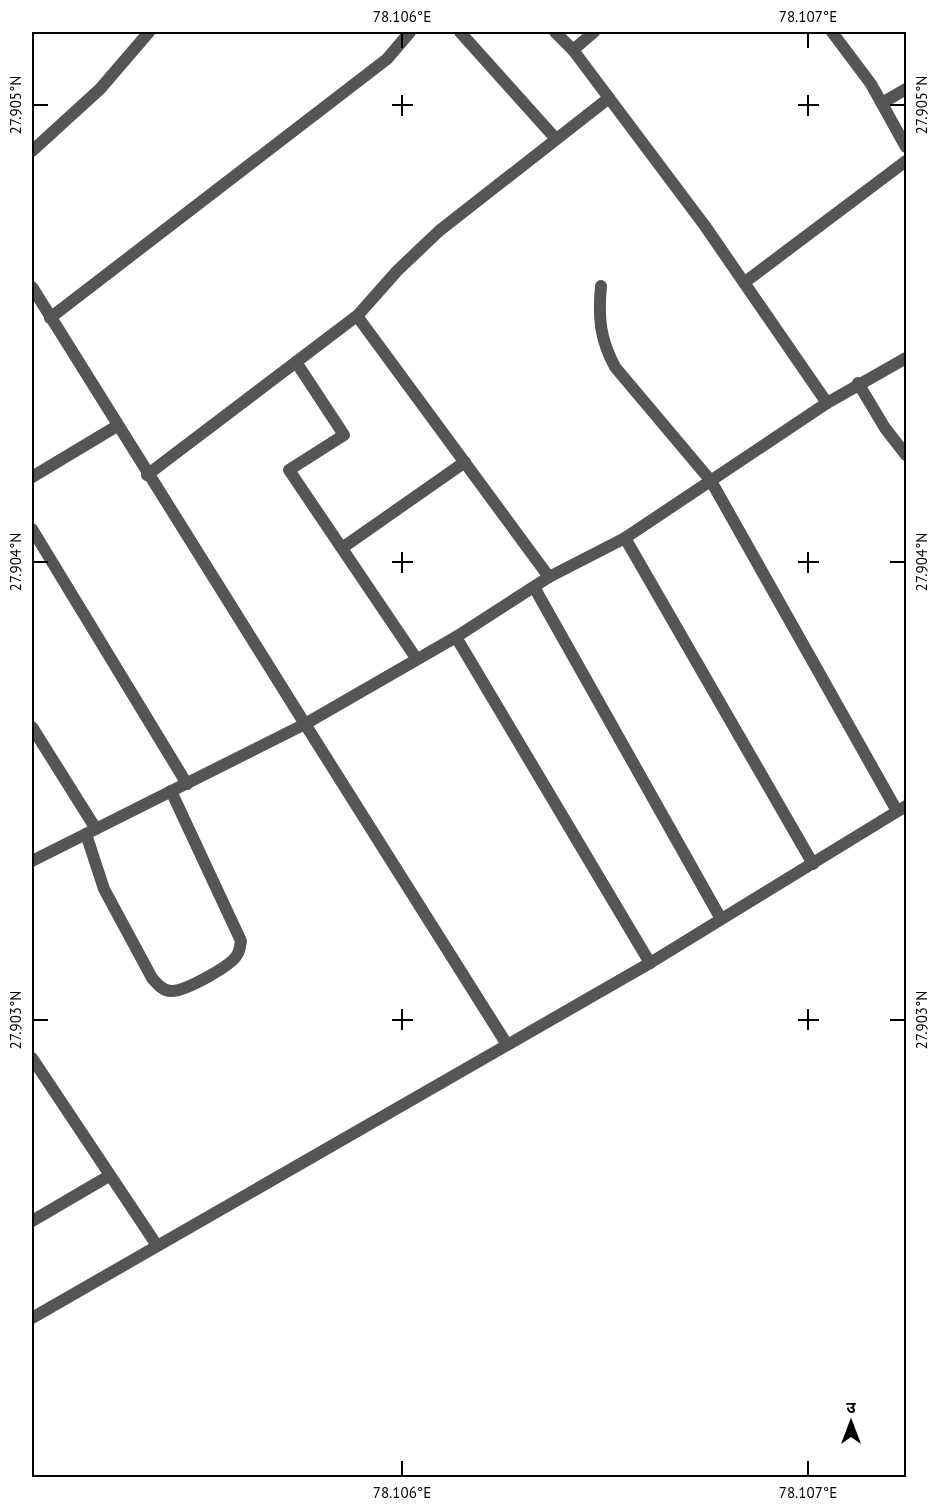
<svg xmlns="http://www.w3.org/2000/svg" width="938" height="1509" viewBox="0 0 938 1509" font-family="'PT Sans','Noto Sans Devanagari',sans-serif">
  <style>
    .lines { fill: none; stroke-linecap: round; stroke-linejoin: round }
    .service { stroke: #555; stroke-width: 12 }
    .minor { stroke: #555; stroke-width: 12 }
    .ticks { fill: none; stroke: #000; stroke-width: 2 }
    .neatline { fill: none; stroke: #000; stroke-width: 2 }
    .ticks-label { font-size: 15px; text-anchor: middle; fill: #000 }
  </style>
  <rect width="100%" height="100%" fill="#fff"/>
  <g class="lines">
    <path class="service" d="M86,834L104,889L152,978C157,984 163,991 171,991C184,992 231,966 237,955C240,951 240,945 241,941L171,791"/>
    <g class="minor">
      <polyline points="460,32 556,139"/>
      <polyline points="555,32 573,50 705,226 827,403"/>
      <polyline points="832,32 871,84 906,147"/>
      <polyline points="573,50 594,32"/>
      <polyline points="882,103 906,89"/>
      <polyline points="32,151 100,89 149,32"/>
      <polyline points="745,282 906,161"/>
      <path d="M601,286C598,318 600,339 615,367L711,481L897,811"/>
      <polyline points="32,287 305,724 456,637 549,577 625,538 827,403 906,358"/>
      <polyline points="357,316 549,577"/>
      <polyline points="50,318 387,59 410,32"/>
      <polyline points="296,362 344,435 289,470 416,658"/>
      <polyline points="858,383 885,428 906,455"/>
      <polyline points="147,475 358,315 397,271 439,231 609,98"/>
      <polyline points="32,477 117,426"/>
      <polyline points="32,529 187,784"/>
      <polyline points="625,538 813,864"/>
      <polyline points="342,548 465,462"/>
      <polyline points="534,587 721,919"/>
      <polyline points="456,637 650,963"/>
      <polyline points="32,727 96,829"/>
      <polyline points="32,861 305,724 506,1043"/>
      <polyline points="32,1058 156,1244"/>
      <polyline points="32,1221 109,1176"/>
      <polyline points="32,1318 650,963 906,806"/>
    </g>
  </g>
  <path class="ticks" d="M402,33V48M808,33V48M402,95V116M808,95V116M33,105H48M392,105H413M798,105H819M890,105H905M402,552V573M808,552V573M33,562H48M392,562H413M798,562H819M890,562H905M402,1009V1030M808,1009V1030M33,1020H48M392,1020H413M798,1020H819M890,1020H905M402,1461V1476M808,1461V1476"/>
  <rect width="938" height="1509" fill="none" stroke="#ffffff" stroke-width="66"/>
  <g transform="translate(851 1422)" stroke="#ffffff" stroke-width="4.5" paint-order="stroke">
  <path d="M0-4.5L10 22L0 15L-10 22Z" fill="#000000"/>
  <text y="-9" font-size="16" font-weight="bold" text-anchor="middle" fill="#000000">उ</text>
  </g>
  <rect x="33" y="33" width="872" height="1443" class="neatline"/>
  <g class="ticks-label">
    <text x="402" y="22">78.106°E</text>
    <text x="808" y="22">78.107°E</text>
    <text transform="translate(16 105) rotate(-90)" y="5">27.905°N</text>
    <text transform="translate(922 105) rotate(-90)" y="5">27.905°N</text>
    <text transform="translate(16 562) rotate(-90)" y="5">27.904°N</text>
    <text transform="translate(922 562) rotate(-90)" y="5">27.904°N</text>
    <text transform="translate(16 1020) rotate(-90)" y="5">27.903°N</text>
    <text transform="translate(922 1020) rotate(-90)" y="5">27.903°N</text>
    <text x="402" y="1498">78.106°E</text>
    <text x="808" y="1498">78.107°E</text>
  </g>
</svg>
